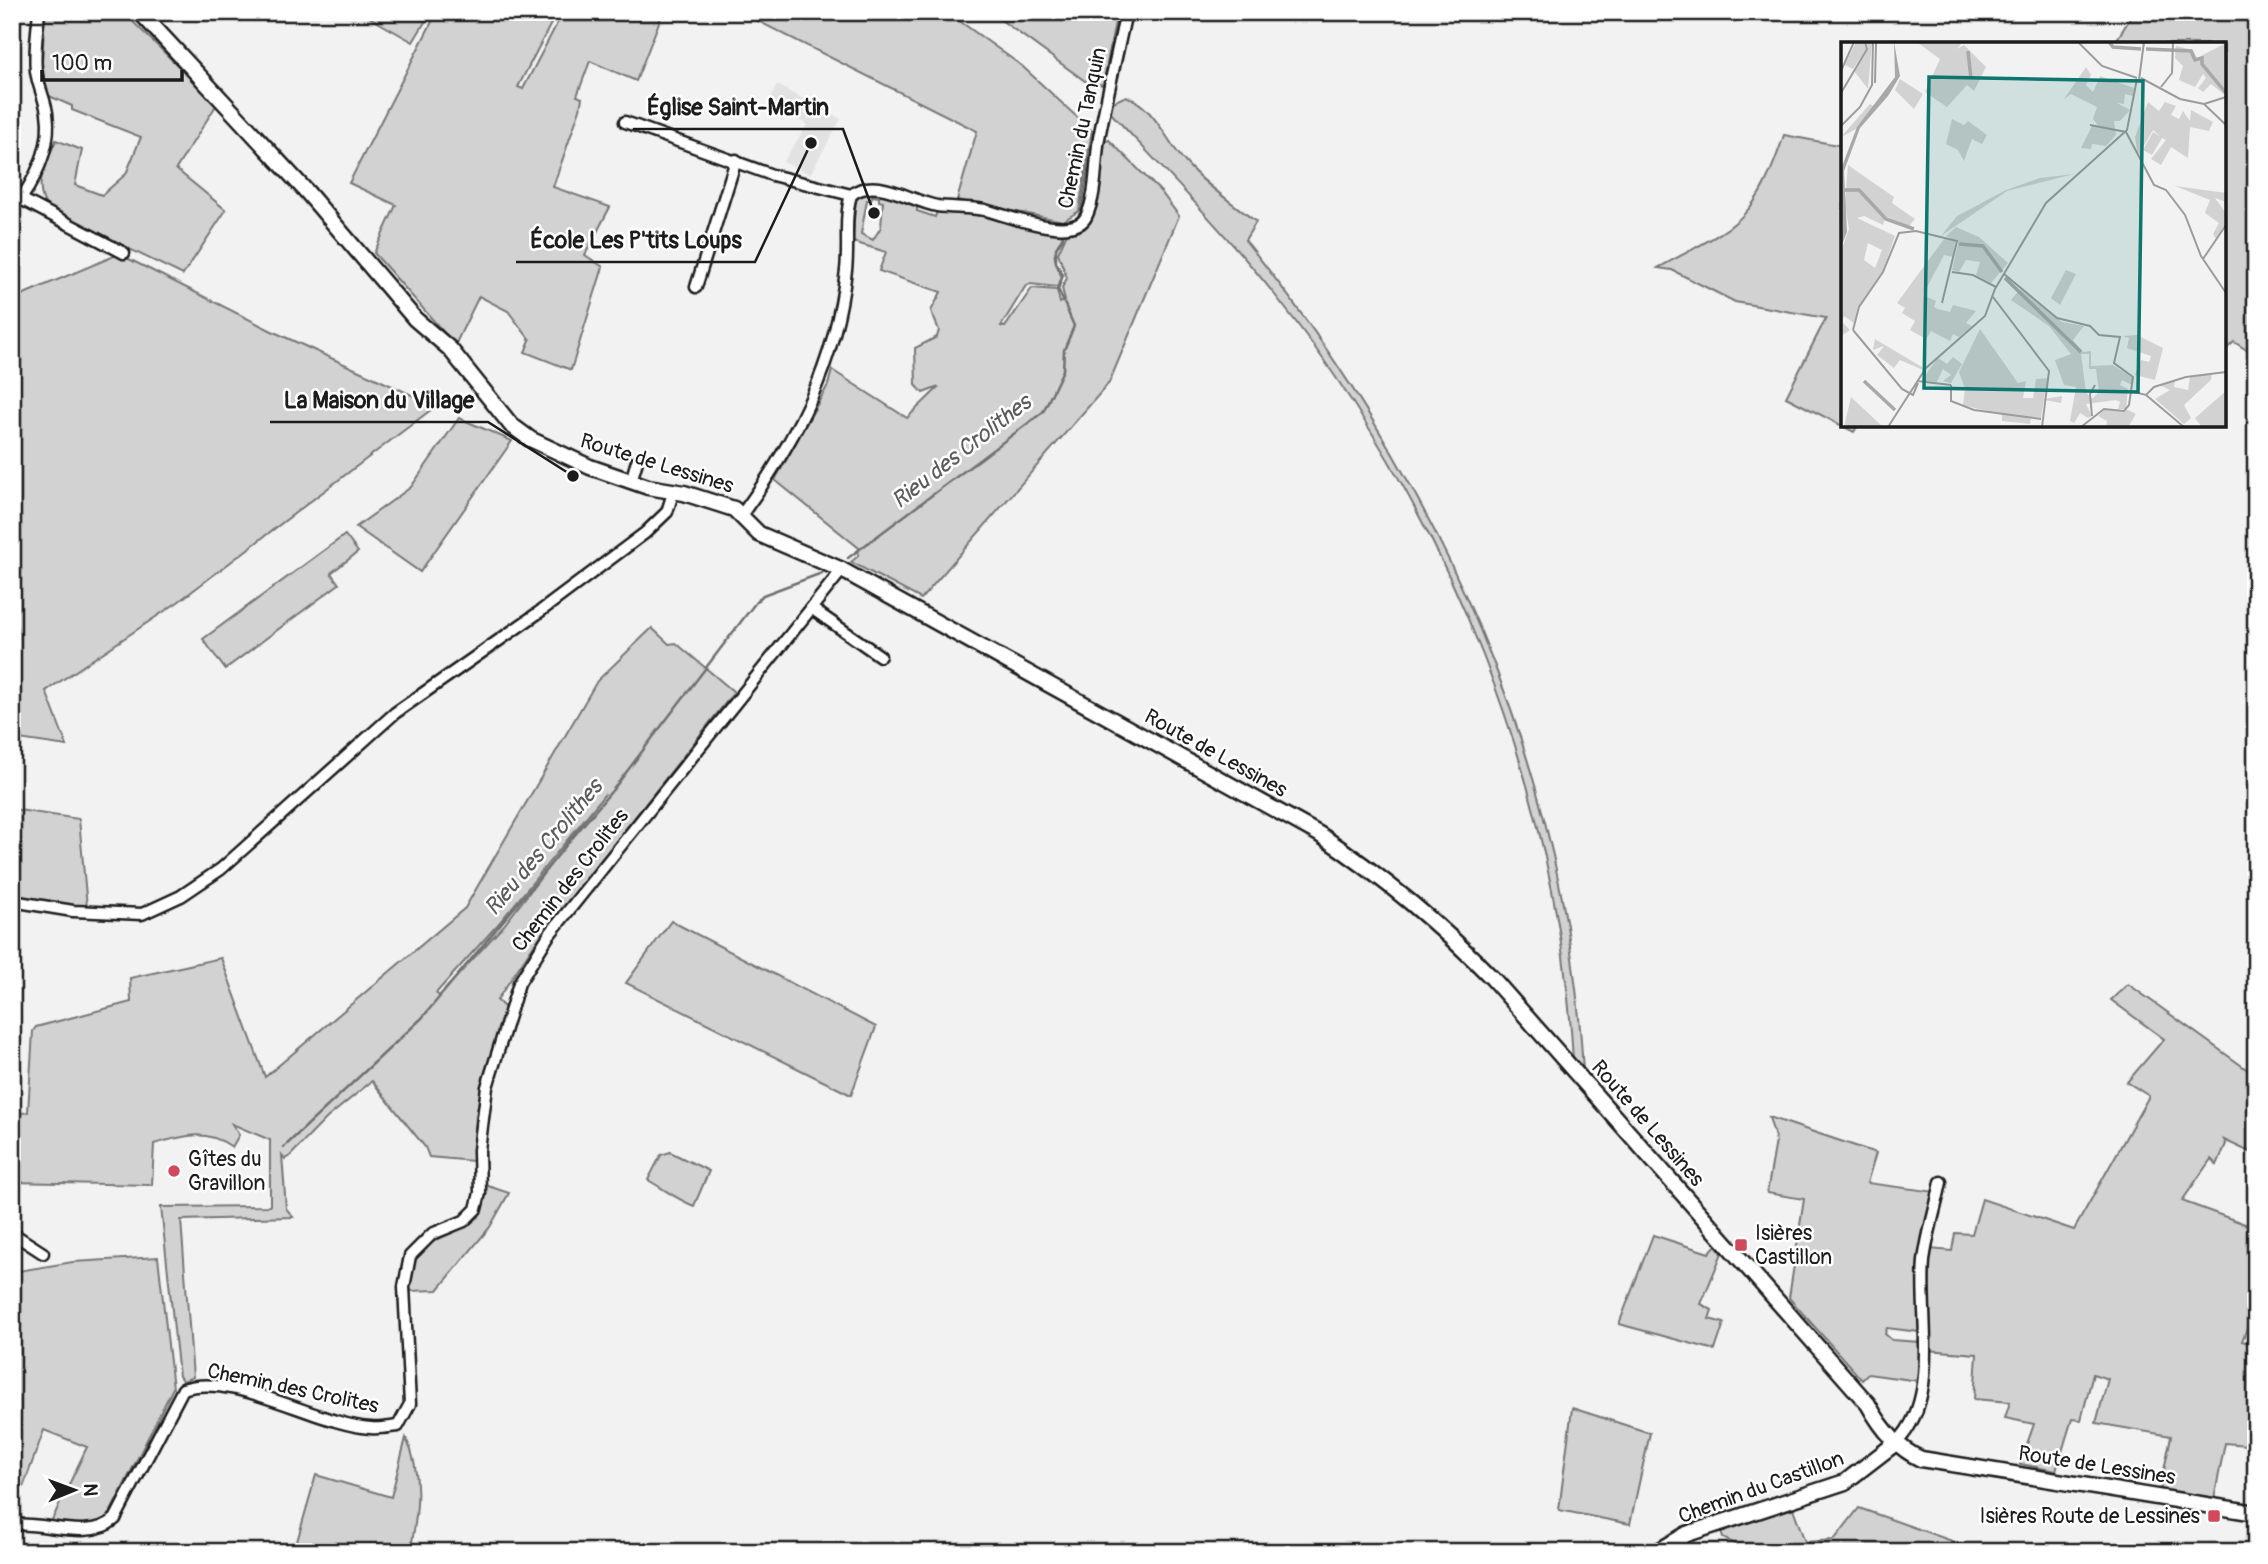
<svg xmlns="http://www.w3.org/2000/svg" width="2268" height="1564" viewBox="0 0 2268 1564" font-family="Pangolin,sans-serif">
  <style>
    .built { fill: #e2e2e2 }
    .green { fill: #d2d2d2; stroke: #777; stroke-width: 2; fill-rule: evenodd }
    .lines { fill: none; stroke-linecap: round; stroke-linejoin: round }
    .stream { stroke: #707070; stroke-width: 2.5 }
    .street-casing { stroke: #1c1c1c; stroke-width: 15 }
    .secondary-casing { stroke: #1c1c1c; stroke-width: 19 }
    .street { stroke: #fff; stroke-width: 10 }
    .secondary { stroke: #fff; stroke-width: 14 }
    .poi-dot { fill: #d1495b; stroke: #fff; stroke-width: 2.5 }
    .labels { text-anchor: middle; stroke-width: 5; stroke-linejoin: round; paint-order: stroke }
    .street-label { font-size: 21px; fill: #1c1c1c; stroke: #fff }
    .poi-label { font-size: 21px; fill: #1c1c1c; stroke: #fff; text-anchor: start }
    .water-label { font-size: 23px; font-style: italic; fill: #5b5b5b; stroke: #fff }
    .inset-river { fill: none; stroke: #a8a8a8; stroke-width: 3.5 }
    .inset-road { fill: none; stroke: #9c9c9c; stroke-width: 2 }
    .view { fill: #0f766e; fill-opacity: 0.15; stroke: #0f766e; stroke-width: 3.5 }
    .inset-edge { fill: none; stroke: #1c1c1c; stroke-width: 3.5 }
    .leader { fill: none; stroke: #1c1c1c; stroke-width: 2.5 }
    .callout-dot { fill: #1c1c1c; stroke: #fff; stroke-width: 2.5 }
    .callout-label { font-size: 23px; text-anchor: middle; font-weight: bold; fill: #1c1c1c; stroke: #fff; stroke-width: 5; stroke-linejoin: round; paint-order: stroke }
  </style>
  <rect width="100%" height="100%" fill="#f2f2f2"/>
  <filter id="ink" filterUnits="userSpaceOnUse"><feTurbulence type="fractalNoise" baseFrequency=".0143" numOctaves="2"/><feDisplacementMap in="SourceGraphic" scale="14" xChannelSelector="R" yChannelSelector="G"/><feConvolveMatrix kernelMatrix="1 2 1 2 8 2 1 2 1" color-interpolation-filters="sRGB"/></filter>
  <g filter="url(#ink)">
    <polygon class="built" points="777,85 841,119 810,174 783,162 807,125 769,102"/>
    <g class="green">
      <path d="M45,12H123L217,104L176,169L226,210L183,275L49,210C31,187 46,164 56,140L82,150L75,185L102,195L126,174L141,137L72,110V106L47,95L42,63Z"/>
      <polygon points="360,12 431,12 413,42"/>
      <polygon points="437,12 557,12 518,87 523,89 563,12 663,12 636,81 590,61 577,96 582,98 580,109 553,187 610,207 585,255 603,267 571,370 525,352 530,340 508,311 479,296 455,345 374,253 396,205 349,183"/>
      <polygon points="740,12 947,12 1022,66 1092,131 1079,211 1063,221 957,200 977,131"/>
      <polygon points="990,12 1117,12 1103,85 1085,81"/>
      <polygon points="2134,12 2256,12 2256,356 2234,342 2224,351 2224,44 2114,44"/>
      <path d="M1126,96C1156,108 1165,140 1186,163C1205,185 1233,203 1256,222L1245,240C1437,478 1567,763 1583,1071L1573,1060C1558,784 1447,511 1275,295C1223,230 1164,170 1107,109L1109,104Z"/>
      <path d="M1784,135L1843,146V425H1858L1854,432L1786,397L1826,318L1735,302L1672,270L1658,268C1736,225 1754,225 1784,135Z"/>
      <path d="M1109,140L1161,192L1179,216L1109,383L921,599L851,562L858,556L859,548L775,480L828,385L832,370L907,418L939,387L923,393L916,385L915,348L937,337L939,330L931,311L941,292L879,271L886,252L853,242L855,199L857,195L877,191L917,204V211L935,217L937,211L977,215L1063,235C1052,256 1052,255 1062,278L1057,287L1030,284L1025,287L1001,326L1005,327L1032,288L1057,290L1060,303L1065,301L1062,288L1067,278L1058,253L1067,233L1084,229L1091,221L1103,142ZM872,196L879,197V201L883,202L881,227L873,240L861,234L867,200H871Z"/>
      <polygon points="119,254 274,332 436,406 178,602 46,691 67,746 12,738 12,299"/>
      <polygon points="459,418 512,441 420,572 356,527 411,487"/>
      <polygon points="345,535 358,552 331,573 339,584 225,669 203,639"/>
      <path d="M652,628L669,644L676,643L734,692L533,946L497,1000L506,1009L483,1083L476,1115L473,1161L429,1157L425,1147L372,1081L327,1118L290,1156L285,1159L282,1155L286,1208L293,1217L181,1220L193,1377L183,1381L179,1376L161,1207L270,1206V1140L232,1124L239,1135L232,1147C205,1128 184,1136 154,1144L152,1185L12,1182V1115L28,1112L33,1031L36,1027L131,1002L130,978L221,958L265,1077L465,908L597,681ZM605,794L504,925L439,996L436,993L500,922Z"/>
      <polygon points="12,809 79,819 87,907 12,896"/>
      <polygon points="671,921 876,1027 851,1095 626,983"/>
      <polygon points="2128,984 2256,1076 2256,1155 2224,1140 2226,1144 2217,1165 2211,1159 2182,1201 2256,1228 2256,1305 2242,1341 2256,1345 2256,1418 2246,1445 2225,1443 2214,1499 2160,1490 2171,1436 2096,1423 2108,1379 2093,1374 2081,1420 2072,1419 2056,1471 2020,1464 2034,1424 2005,1418 2010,1402 1974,1399 1977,1354 1927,1350 1930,1249 1952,1251 1955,1233 1972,1234 1982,1199 2074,1230 2149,1096 2127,1082 2164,1039 2111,1000"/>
      <polygon points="1769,1117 1876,1153 1867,1183 1936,1192 1919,1280 1920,1332 1887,1328 1885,1334 1892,1340 1920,1342 1919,1381 1868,1374 1862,1380 1789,1298 1804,1199 1767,1193 1776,1141"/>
      <path d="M670,1152L709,1171L694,1206C676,1199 664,1189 648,1180L661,1155Z"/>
      <path d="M485,1185L509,1193L490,1227L438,1290L409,1291C411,1233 444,1245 479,1217Z"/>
      <polygon points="1653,1235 1709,1253 1716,1245 1722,1253 1701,1304 1712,1310 1709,1319 1724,1323 1715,1350 1619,1324"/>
      <polygon points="158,1257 173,1388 108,1517 90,1526 51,1522 87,1447 44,1430 21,1493 12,1490 12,1272 73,1262"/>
      <polygon points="1572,1408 1650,1433 1630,1524 1559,1510"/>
      <path d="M406,1438C423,1473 418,1514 410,1552H294L316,1475L391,1497Z"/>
      <polygon points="1793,1508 1805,1542 1834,1540 1859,1508 1983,1552 1751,1552 1723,1538 1721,1532"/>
    </g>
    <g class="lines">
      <g class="stream">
        <polyline points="1100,103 1118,12"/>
        <polyline points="1065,223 1077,218 1081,211 1096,122"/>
        <polyline points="848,558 1043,412 1063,370 1064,350 1074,326 1058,289 1063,275 1056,262 1056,248 1063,238 1063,230"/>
        <polyline points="284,1147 422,1018 615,787 756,602 763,595 822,573"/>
      </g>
      <defs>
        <g id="street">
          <polyline points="625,122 772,175 851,195"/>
          <path d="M851,195C875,175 910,201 937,206C953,208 969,207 985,210C1006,215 1073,242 1086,217C1097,195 1095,162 1099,138C1107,96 1117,54 1126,12"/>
          <path d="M21,199C38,174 52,144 47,113C45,99 38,86 36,71C34,52 37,32 39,12"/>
          <polyline points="21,199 124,253"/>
          <polyline points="696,287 736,160"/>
          <polyline points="631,481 637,461"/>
          <path d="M742,514C797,439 836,363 846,270C849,245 844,218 851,195"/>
          <polyline points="811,608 880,656"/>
          <polyline points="12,901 73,911 142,914 181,896 221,869 395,713 538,613 645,533 667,512 673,493"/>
          <polyline points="12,1233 43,1253"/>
          <path d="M1897,1442C1941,1398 1919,1318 1924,1261C1927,1235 1936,1208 1941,1182"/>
          <path d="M12,1525C45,1521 89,1542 115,1519L183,1389C233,1371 318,1425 371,1428C379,1429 389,1427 398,1426L410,1404L404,1287L410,1256L432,1234L464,1221L476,1209L480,1193L479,1150L487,1087L519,983L549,935L842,570"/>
        </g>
        <g id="secondary">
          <path d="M140,12L307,192L415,319L450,349L511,425L530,439L590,467L648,487L684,493L734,509L759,534L842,570L1319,834C1383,877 1440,924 1493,979L1868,1404C1880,1426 1898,1449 1921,1459L2256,1513"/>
          <polyline points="1657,1552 1687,1534 1845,1482 1897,1442"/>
        </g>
      </defs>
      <use href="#street" class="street-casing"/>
      <use href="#secondary" class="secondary-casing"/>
      <use href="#street" class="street"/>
      <use href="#secondary" class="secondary"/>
    </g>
  </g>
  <g class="poi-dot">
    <circle cx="174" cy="1171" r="7"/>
    <rect x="1734" y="1238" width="14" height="14" rx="3.5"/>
    <rect x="2207" y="1509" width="14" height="14" rx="3.5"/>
  </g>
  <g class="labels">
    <g class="street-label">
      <text transform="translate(1082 128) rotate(-78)" y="7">Chemin du Tanquin</text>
      <text transform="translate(657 463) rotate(17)" y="7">Route de Lessines</text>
      <text transform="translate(1216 753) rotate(29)" y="7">Route de Lessines</text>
      <text transform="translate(570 880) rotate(-52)" y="7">Chemin des Crolites</text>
      <text transform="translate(1648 1123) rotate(49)" y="7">Route de Lessines</text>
      <text transform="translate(293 1388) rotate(12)" y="7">Chemin des Crolites</text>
      <text transform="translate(2097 1465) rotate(9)" y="7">Route de Lessines</text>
      <text transform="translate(1761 1487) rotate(-20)" y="7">Chemin du Castillon</text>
    </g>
    <g class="poi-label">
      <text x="188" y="1166">Gîtes du<tspan x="188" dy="24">Gravillon</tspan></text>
      <text x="1755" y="1240">Isières<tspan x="1755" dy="24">Castillon</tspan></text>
      <text x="2200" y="1523" text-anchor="end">Isières Route de Lessines</text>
    </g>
    <g class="water-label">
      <text transform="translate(961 451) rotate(-38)" y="8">Rieu des Crolithes</text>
      <text transform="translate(543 847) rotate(-50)" y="8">Rieu des Crolithes</text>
    </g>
  </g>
  <g transform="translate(1841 42)">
    <rect width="385" height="385" fill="#f2f2f2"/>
    <path d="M15,0H23L25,7L12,27L4,23ZM25,0H31L27,47L13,29L27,6ZM116,0L120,2L116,7L123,3L145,25L133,49L126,43L106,65L84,50L99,17L77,1ZM385,1V54L370,42L362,50L357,46L365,36L362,32L354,45L338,38L342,24L334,16L335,4L352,8L356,16ZM245,25L250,33L245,43L252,50L259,34L293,46L292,54L284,52L283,62L276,61L289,68L279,79H273L275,93L265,104L251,102L250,107L240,106L251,84L258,85L252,77L256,65L230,52L223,57ZM59,37L82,52L73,67L54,48ZM307,60L318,69L324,60L335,64L330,73L338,77L342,69L349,79L350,68L372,80L368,89L349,85L347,116L330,105L320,123L310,117L325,98L321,96L311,113L302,108L312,90L319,94L312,88L297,114L294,95ZM29,62L34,65L15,87L0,95ZM111,77L123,83L127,79L146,93L141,102L131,97L123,119L117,108L105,102ZM7,123L53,155L51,161L74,177L68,184L39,172L44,177L42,183L23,174L16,176L54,194L42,229L17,265L13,281L3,274L1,280L9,288L0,294V209L8,187L4,162ZM27,201L41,208L34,226L23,218ZM233,132L166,149L100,194L116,174L165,148L199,136ZM334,144L385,151V160L374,156L385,171V182L375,197L372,192L378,181L364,171L369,158ZM115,185L138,195L167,221L150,241L135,233L139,220L125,218L118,230L111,228L117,201L105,194ZM103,197L114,199L112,215L103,213L82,253L95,259L93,265L97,267L109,270L112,263L135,269L125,281L131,284L118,295L112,292L109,299L90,289L85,297L69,288L74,279L61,271L64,266L56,261ZM225,228L235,232L219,263L210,256ZM179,247L221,280L243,284L232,298L242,310L250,309V324L272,323L292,336L291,343L281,338L279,343L287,347L285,367H277L279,360L275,358L245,362L251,374L247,376L239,371L233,381L229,379L235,345L223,343L214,318L230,312L208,284L170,258ZM240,312H248V327H255L258,350L251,357L245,350ZM139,287L177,341L185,339L182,356H192L195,337L207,336L203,357L221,354L220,361L203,358L200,376L190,375L189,382L161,379V373L122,363L124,347L118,330ZM296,293L322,306L314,338L294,333L300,318L308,320L310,314L286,306L288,296L281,294ZM34,297L81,325L82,328L59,318L53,326L36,313L43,304L32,308ZM112,315L121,322L110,341L102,339L110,333L102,327L96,340L80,339L97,316L106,322ZM371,332L370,338L343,363L350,376L343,382L314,357L329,348L318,343L334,339L333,345L347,348L349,335ZM385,349V385H361L354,376ZM10,355L40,383L39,385H3ZM263,368H287L295,372L287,385H265L266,379L257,374Z" fill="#d2d2d2" fill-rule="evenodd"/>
    <path d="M53,0L59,34L47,54L19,86L3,129L6,190L0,205V127L16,85L54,35Z" fill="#a8a8a8"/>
    <path class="inset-river" d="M268,0L272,5L300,7M305,7L350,9L354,18L361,16V22L385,51M127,9L130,37M4,148H18L45,177L73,187M118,202L142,204L161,230M164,236L240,310M23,339L54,368"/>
    <path class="inset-road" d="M237,0L261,24L296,36M0,29L13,0M300,36L339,57L363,62L385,83M298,38L303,0M34,41L35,1M320,45L331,31L332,0M0,51L26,7L24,0M363,62L385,55M249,83L285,90L313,143L325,148L344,173L360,214L385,251M0,84L19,65L31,43L32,0M362,217L385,183M111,230L132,233L155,245M163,232L216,276L249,284L258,293L279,295L273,321L292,335L288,363L283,369L263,367L240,385M152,255L208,329L201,385M12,288L18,265L42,230L58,191L75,189L116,199L101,261M12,288L61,347L72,353L77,341M76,339L110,343M110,343V359L133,368L200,377M293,350L305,353L313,345L345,335L385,330M305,353L343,385M251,374L249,352L254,343M47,385L85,326L144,274L154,247L205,161L286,88L296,37"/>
    <path class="view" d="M88,35L302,39L297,350L83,346Z"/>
    <rect width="385" height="385" class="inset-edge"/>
  </g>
  <path class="leader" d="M874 213L843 129H633M811 143L755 262H516M573 476L488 422H270"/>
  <g class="callout-dot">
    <circle cx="874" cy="213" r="7"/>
    <circle cx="811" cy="143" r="7"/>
    <circle cx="573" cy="476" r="7"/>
  </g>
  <g class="callout-label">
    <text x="738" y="115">Église Saint-Martin</text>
    <text x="636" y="248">École Les P'tits Loups</text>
    <text x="379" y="408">La Maison du Village</text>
  </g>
  <rect width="2268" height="1564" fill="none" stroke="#fff" stroke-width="42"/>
  <rect x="21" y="21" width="2226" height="1522" fill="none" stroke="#1c1c1c" stroke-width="2.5" filter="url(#ink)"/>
  <g transform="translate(74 1490) rotate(89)" stroke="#ffffff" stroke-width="5" paint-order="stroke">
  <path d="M0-5L12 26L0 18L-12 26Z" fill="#1c1c1c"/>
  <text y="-10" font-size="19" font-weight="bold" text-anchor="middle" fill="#1c1c1c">N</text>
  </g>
  <path d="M42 70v10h140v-10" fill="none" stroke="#1c1c1c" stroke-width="3.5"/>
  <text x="52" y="70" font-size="21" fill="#1c1c1c" stroke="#ffffff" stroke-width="5" paint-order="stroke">100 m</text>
</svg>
